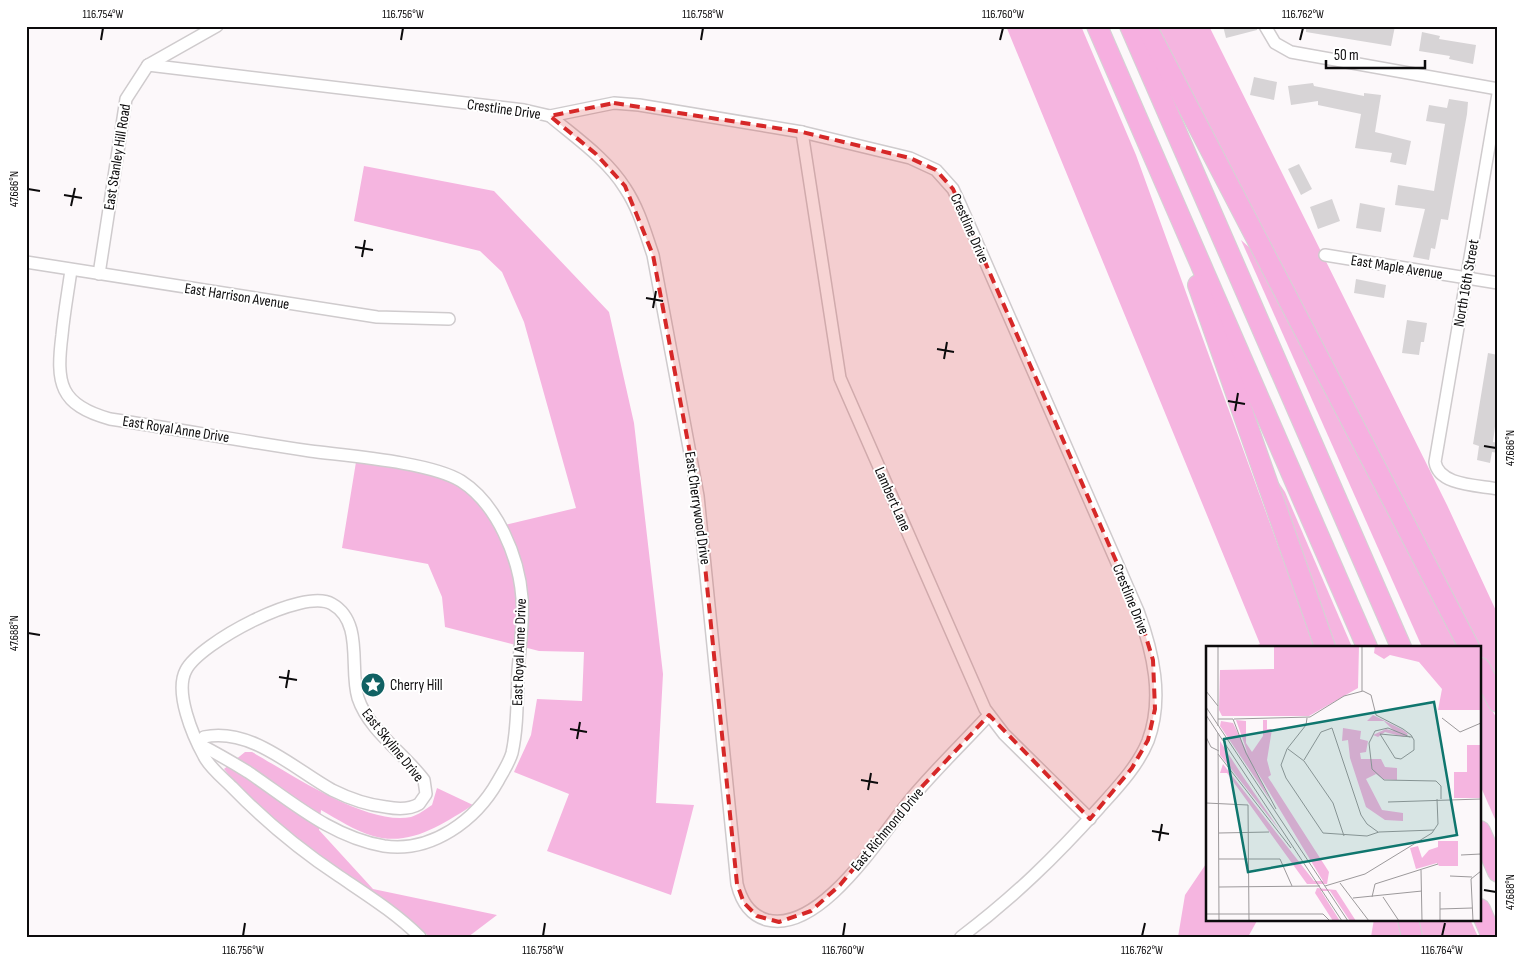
<svg xmlns="http://www.w3.org/2000/svg" width="1524" height="963" viewBox="0 0 1524 963" font-family="'Sofia Sans Condensed',sans-serif">
  <style>
    .green { fill: #f5b5e0 }
    .building { fill: #d7d4d6 }
    .lines { fill: none; stroke-linecap: round; stroke-linejoin: round }
    .street-casing { stroke: #cfcbcd; stroke-width: 14 }
    .highway-casing { stroke: #d3d3d3; stroke-width: 22 }
    .street { stroke: #fff; stroke-width: 11 }
    .highway { stroke: #f6afe0; stroke-width: 20 }
    .marked { fill: #d62828; fill-opacity: 0.2; stroke: #d62828; stroke-width: 4; stroke-dasharray: 10 6; stroke-linejoin: round }
    .ticks { fill: none; stroke: #0c0b0c; stroke-width: 2 }
    .labels { text-anchor: middle; stroke-width: 4; stroke-linejoin: round; paint-order: stroke }
    .street-label { font-size: 15px; fill: #0c0b0c; stroke: #fff }
    .poi-label { font-size: 15px; fill: #0c0b0c; stroke: #fff; text-anchor: start }
    .inset-road { fill: none; stroke: #9c999b; stroke-width: 1 }
    .view { fill: #0f766e; fill-opacity: 0.15; stroke: #0f766e; stroke-width: 2.5 }
    .inset-edge { fill: none; stroke: #0c0b0c; stroke-width: 2.5 }
    .neatline { fill: none; stroke: #0c0b0c; stroke-width: 2 }
    .ticks-label { font-size: 12px; text-anchor: middle; fill: #0c0b0c }
  </style>
  <rect width="100%" height="100%" fill="#fcf8fa"/>
  <g class="green">
    <polygon points="1006,26 1081,26 1136,155 1315,647 1253,647 1260,644"/>
    <polygon points="1156,26 1209,26 1447,505 1498,615 1498,686 1480,653 1480,647 1477,647"/>
    <path d="M364,166L494,191L609,312L634,423L663,674L656,803L694,805L671,895L547,851L569,794L514,772L531,735L537,699L582,701L584,652L539,651L445,627L442,597L428,564L342,548L356,462C414,471 465,469 496,527L576,508L524,322L502,272L480,251L354,221Z"/>
    <polygon points="1241,240 1250,248 1460,647 1422,647"/>
    <polygon points="1277,480 1285,492 1352,647 1335,647"/>
    <polygon points="1480,687 1498,721 1498,826 1480,785"/>
    <path d="M245,752H252C291,774 367,826 411,817C418,815 426,809 432,805L437,788L473,805C443,824 410,847 373,836C355,831 337,819 321,810L319,830L373,889L497,915L468,937H430L255,807L224,769Z"/>
    <polygon points="1208,861 1208,919 1258,919 1248,937 1178,937 1185,895"/>
    <polygon points="1374,919 1400,919 1403,937 1371,937"/>
    <polygon points="1414,919 1470,919 1478,937 1418,937"/>
  </g>
  <g class="building">
    <polygon points="1223,26 1257,26 1257,30 1226,38"/>
    <polygon points="1306,26 1395,26 1391,46 1306,32"/>
    <polygon points="1422,32 1440,36 1439,39 1476,45 1473,64 1449,59 1450,56 1419,51"/>
    <polygon points="1254,77 1277,82 1274,100 1250,95"/>
    <polygon points="1313,83 1314,86 1364,96 1364,93 1381,95 1375,132 1411,141 1406,165 1390,162 1392,153 1355,148 1361,114 1318,105 1318,101 1291,105 1288,86"/>
    <polygon points="1449,99 1468,102 1467,114 1448,220 1441,219 1435,249 1431,248 1429,260 1413,257 1425,209 1395,205 1398,185 1434,191 1445,124 1426,121 1429,105 1447,108"/>
    <polygon points="1299,164 1312,189 1301,195 1288,169"/>
    <polygon points="1332,199 1340,221 1318,229 1310,207"/>
    <polygon points="1360,203 1385,208 1381,232 1356,228"/>
    <polygon points="1356,279 1386,285 1384,298 1354,293"/>
    <polygon points="1407,320 1427,323 1424,342 1421,342 1419,355 1402,353"/>
    <polygon points="1488,353 1498,355 1498,403 1493,442 1498,443 1498,453 1492,452 1490,463 1477,460 1479,446 1473,444"/>
  </g>
  <g class="lines">
    <defs>
      <g id="street">
        <polyline points="1265,26 1275,43 1291,52 1498,89"/>
        <path d="M148,65L524,110L550,116L614,103L639,105L802,132L910,158L936,170L953,189L960,204L1138,611C1153,652 1164,698 1148,741C1138,766 1117,788 1099,808C1055,857 1014,897 961,937"/>
        <path d="M1498,94L1435,462C1439,486 1478,485 1498,489"/>
        <path d="M550,116C576,138 607,159 625,188C639,209 645,232 653,255L698,496L737,884C741,900 749,915 767,920C823,934 884,829 916,793C939,766 965,741 989,715"/>
        <polyline points="802,132 840,378 985,709 1004,734 1090,819"/>
        <polyline points="1325,255 1498,283"/>
        <polyline points="26,262 377,317 449,319"/>
        <path d="M71,270C68,292 64,313 62,335C56,383 59,405 110,419C176,429 243,441 310,451C348,456 430,462 461,481C497,504 519,557 522,598C524,621 520,646 518,670C517,697 518,726 512,753C509,763 503,772 498,781C476,820 432,853 384,846C331,837 291,801 248,772C232,762 216,753 199,744"/>
        <polyline points="99,274 126,99 148,65 217,26"/>
        <path d="M199,744L204,737C251,727 294,769 332,790C348,798 368,805 386,807C397,809 409,810 419,804L426,794L424,780C404,753 369,731 358,698C349,669 364,622 332,604C303,587 200,643 186,670C174,692 193,736 204,756C209,767 223,778 232,787C264,820 300,850 339,876C367,895 396,913 420,937"/>
      </g>
      <g id="highway">
        <polyline points="1097,26 1367,647"/>
        <polyline points="1130,26 1401,647"/>
        <polyline points="1146,26 1469,647"/>
        <polyline points="1198,285 1325,647"/>
        <polyline points="1480,668 1498,702"/>
        <polyline points="1480,831 1498,872"/>
        <polyline points="1480,909 1492,937"/>
        <polyline points="1408,919 1412,937"/>
      </g>
    </defs>
    <use href="#street" class="street-casing"/>
    <use href="#highway" class="highway-casing"/>
    <use href="#street" class="street"/>
    <use href="#highway" class="highway"/>
  </g>
  <path class="marked" d="M614,103L802,132L910,158L936,170L953,189L1138,611L1153,660L1155,709L1148,740L1132,768L1090,819L989,715L916,793L840,885L811,911L779,922L757,916L744,903L737,884L698,496L653,255L625,186L596,154L550,116Z"/>
  <path class="ticks" d="M101,40L103,28M401,40L403,28M701,40L703,28M1000,40L1003,28M1300,40L1303,28M28,189L40,191M64,195L82,198M71,206L75,188M355,247L373,250M362,257L365,240M646,298L663,301M653,308L656,291M937,349L954,352M944,359L947,342M1228,401L1245,404M1235,411L1238,393M1484,446L1496,448M28,633L40,635M279,677L297,680M286,688L289,670M570,729L587,732M577,739L580,722M861,780L878,783M868,790L871,773M1152,831L1169,834M1159,841L1162,824M1484,890L1496,892M243,936L245,923M543,936L545,923M843,936L845,923M1142,936L1145,923M1442,936L1445,923"/>
  <defs>
    <symbol id="sight-disc" viewBox="-11 -11 22 22"><circle r="9.5" fill="#106163" stroke="#fff"/><path d="M0-6L1.8-2.2L6-1.7L2.9 1.2L3.7 5.4L0 3.3L-3.7 5.4L-2.9 1.2L-6-1.7L-1.8-2.2Z" fill="#fff"/></symbol>
  </defs>
  <g fill-rule="evenodd">
    <use href="#sight-disc" x="359" y="671" width="28" height="28"/>
  </g>
  <g class="labels">
    <g class="street-label">
      <text transform="translate(504 109) rotate(8)" y="5">Crestline Drive</text>
      <text transform="translate(117 157) rotate(-81)" y="5">East Stanley Hill Road</text>
      <text transform="translate(970 228) rotate(66)" y="5">Crestline Drive</text>
      <text transform="translate(1397 267) rotate(9)" y="5">East Maple Avenue</text>
      <text transform="translate(1466 283) rotate(-80)" y="5">North 16th Street</text>
      <text transform="translate(237 296) rotate(9)" y="5">East Harrison Avenue</text>
      <text transform="translate(176 429) rotate(9)" y="5">East Royal Anne Drive</text>
      <text transform="translate(893 499) rotate(66)" y="5">Lambert Lane</text>
      <text transform="translate(698 508) rotate(82)" y="5">East Cherrywood Drive</text>
      <text transform="translate(1131 599) rotate(68)" y="5">Crestline Drive</text>
      <text transform="translate(519 652) rotate(-88)" y="5">East Royal Anne Drive</text>
      <text transform="translate(393 745) rotate(51)" y="5">East Skyline Drive</text>
      <text transform="translate(887 829) rotate(-50)" y="5">East Richmond Drive</text>
    </g>
    <g class="poi-label">
      <text x="390" y="690">Cherry Hill</text>
    </g>
  </g>
  <g transform="translate(1206 646)">
    <rect width="275" height="275" fill="#fcf8fa"/>
    <path d="M68,0H153L152,42L103,70H16L13,64L14,24L68,23ZM169,0H275V64H232L236,43L213,16L184,9L178,13L168,7ZM167,69L197,84L202,88L198,91L179,86L172,91L167,89L180,83L188,85L178,75H161ZM30,74L40,75V97L46,106L57,90V74H61V83H66L61,114L65,129L62,131L123,226L121,238H101L21,127H14L17,118L108,235H117L44,114ZM15,75L27,77L64,154L14,80ZM137,82L155,85L154,93L162,95L160,106L154,107L155,113H175L179,121L191,122V134L177,133L170,128L160,133L176,164L197,167V175L179,174L160,161L144,112L142,94L136,95ZM14,95L38,132L75,186L14,109ZM261,99H275V152H248V126H261ZM232,195H252V220H233L231,217L210,223L204,202L212,200L216,212L223,204L232,201ZM111,242L130,244L150,275H144L124,245H115L134,275H127L109,247Z" fill="#f5b5e0"/>
    <path class="inset-road" d="M12,0V80M0,45L12,60M156,45V0M0,61L142,275M0,69L136,275M101,72L100,79L81,103L75,119L80,132L117,187L161,190L173,186L228,184M236,72L254,86L275,77M12,73H27M27,73L40,107L70,163M28,73L104,71L138,50L157,45L165,49L170,69L197,83L205,89L208,94V104L195,113L189,112L174,88L206,91M12,87L13,275M0,91L5,101L13,105M204,91L182,82L169,85L163,97L166,123L178,134L230,135L235,140V153M82,103L98,115L127,157L138,190M12,108L85,202M98,114L115,86L126,82L155,169L161,178L172,186M182,156L275,153M0,157L42,159L43,275M13,187L63,186M255,209L275,208M13,213H74L86,240M215,224L216,275M244,230L266,231M134,237L163,275M119,240L159,228L226,187L232,178L231,153M13,241L114,240M234,246V275M166,251L169,238L232,218M177,251L193,275M147,252L216,245M234,263L266,262M0,268H117L124,275M267,275L265,233L275,225"/>
    <path class="view" d="M228,56L251,189L42,226L18,93Z"/>
    <rect width="275" height="275" class="inset-edge"/>
  </g>
  <rect width="1524" height="963" fill="none" stroke="#ffffff" stroke-width="55"/>
  <path d="M1326 60v8h99v-8" fill="none" stroke="#0c0b0c" stroke-width="2.5"/>
  <text x="1334" y="60" font-size="15" fill="#0c0b0c" stroke="#ffffff" stroke-width="4" paint-order="stroke">50 m</text>
  <rect x="28" y="28" width="1468" height="908" class="neatline"/>
  <g class="ticks-label">
    <text x="103" y="18">116.754°W</text>
    <text x="403" y="18">116.756°W</text>
    <text x="703" y="18">116.758°W</text>
    <text x="1003" y="18">116.760°W</text>
    <text x="1303" y="18">116.762°W</text>
    <text transform="translate(14 189) rotate(-90)" y="4">47.686°N</text>
    <text transform="translate(1510 448) rotate(-90)" y="4">47.686°N</text>
    <text transform="translate(14 633) rotate(-90)" y="4">47.688°N</text>
    <text transform="translate(1510 892) rotate(-90)" y="4">47.688°N</text>
    <text x="243" y="954">116.756°W</text>
    <text x="543" y="954">116.758°W</text>
    <text x="843" y="954">116.760°W</text>
    <text x="1142" y="954">116.762°W</text>
    <text x="1442" y="954">116.764°W</text>
  </g>
</svg>
